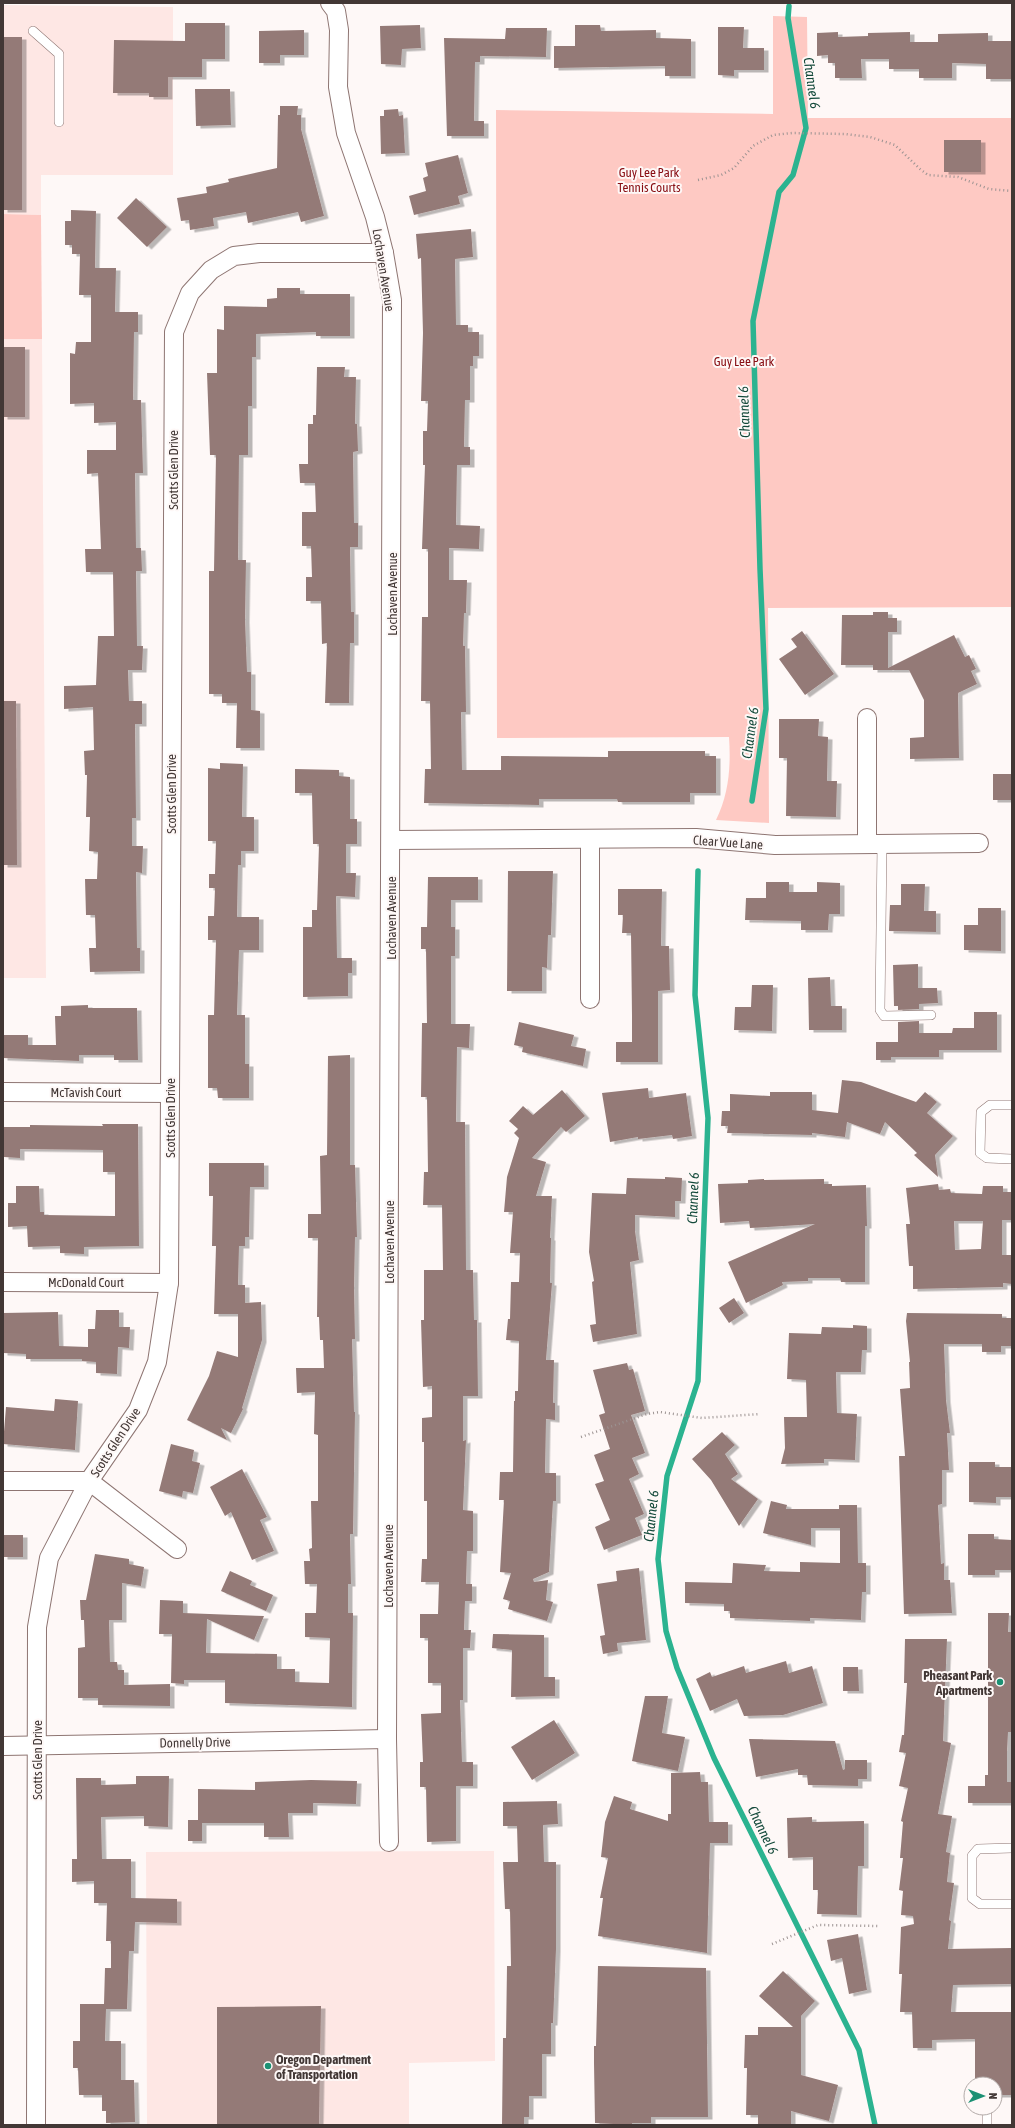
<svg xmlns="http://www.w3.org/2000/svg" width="1015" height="2128" viewBox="0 0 1015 2128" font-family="'Asap Condensed',sans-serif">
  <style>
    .built { fill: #fee7e4 }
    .green { fill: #fec9c3 }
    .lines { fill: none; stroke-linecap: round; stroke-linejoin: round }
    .stream { stroke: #2bb390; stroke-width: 5.5 }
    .building { fill: #947a77; fill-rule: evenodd; filter: url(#shadow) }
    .lane-casing { stroke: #8e7572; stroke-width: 10 }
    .street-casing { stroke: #8e7572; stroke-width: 20 }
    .path { stroke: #9c9392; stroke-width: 2.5; stroke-dasharray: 1 3; stroke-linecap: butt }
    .lane { stroke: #fff; stroke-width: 9 }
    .street { stroke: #fff; stroke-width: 18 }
    .poi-dot { fill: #1c9174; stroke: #fef8f7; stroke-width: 1.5 }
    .labels { text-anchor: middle; stroke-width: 4; stroke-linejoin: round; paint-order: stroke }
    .park-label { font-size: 13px; fill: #880e13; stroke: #fef8f7 }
    .street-label { font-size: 13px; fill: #423735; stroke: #fef8f7 }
    .poi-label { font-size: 13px; font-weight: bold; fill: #423735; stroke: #fef8f7; text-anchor: end }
    .water-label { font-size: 14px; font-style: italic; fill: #13493a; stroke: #fef8f7 }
  </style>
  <defs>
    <filter id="shadow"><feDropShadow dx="4.5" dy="2.5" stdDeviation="0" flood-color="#0004"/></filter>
  </defs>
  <rect width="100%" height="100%" fill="#fef8f7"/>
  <g class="built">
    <polygon points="3,5 173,7 173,175 41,175 41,215 3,214"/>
    <polygon points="3,339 42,339 46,978 3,978"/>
    <polygon points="494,1851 495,2061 409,2063 409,2125 147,2125 146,1852"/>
  </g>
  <g class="green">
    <path d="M773,16L807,17L808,118H1012V607L768,608L769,823L716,820C729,794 731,766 729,737L497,738L496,110L773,114Z"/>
    <polygon points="3,214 41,215 42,339 3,339"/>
  </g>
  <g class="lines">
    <g class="stream">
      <polyline points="752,801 766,709 760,569 753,321 779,192 793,175 806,128 788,18 789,6"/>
      <polyline points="698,871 695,995 708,1118 698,1381 667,1476 658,1559 666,1631 677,1668 714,1758 859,2050 875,2125"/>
    </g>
  </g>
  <g class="building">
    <polygon points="185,23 225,23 225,59 202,59 202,77 168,77 168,97 149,97 149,93 113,93 114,40 185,41"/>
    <polygon points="420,25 421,48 402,49 401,65 381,64 380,26"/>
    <polygon points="575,25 600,25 601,31 656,30 656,38 691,39 691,76 665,76 665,66 554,68 554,46 575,46"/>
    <polygon points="718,27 744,27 743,48 764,48 764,70 734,70 734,76 718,75"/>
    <polygon points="506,28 547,28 546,57 480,56 480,62 475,62 474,121 484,121 484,136 447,136 444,38 505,39"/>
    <polygon points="304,30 304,55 280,55 280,63 259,63 259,31"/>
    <polygon points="838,32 838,37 868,36 868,33 910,32 910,42 938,42 938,34 988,33 988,41 1012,41 1012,79 986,79 986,64 952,63 952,78 919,78 919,69 889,69 889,59 861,59 862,78 835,78 835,63 828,63 828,55 817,56 817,33"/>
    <rect x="3" y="37" width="19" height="173"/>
    <polygon points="195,89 230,89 231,125 196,126"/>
    <polygon points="280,106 298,106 297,115 301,115 301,129 324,216 301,222 298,212 248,223 246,212 213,218 214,226 190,230 189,220 181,221 177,198 207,193 206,187 229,182 228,179 277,168 278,115 280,115"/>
    <polygon points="398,109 399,116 403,115 405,153 381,154 380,116 384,116 384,110"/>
    <rect x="944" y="140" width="37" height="32"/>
    <polygon points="458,155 468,193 458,196 460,204 414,215 409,196 426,191 423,178 428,176 425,163"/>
    <polygon points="136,198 167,227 147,247 117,218"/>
    <polygon points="71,210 96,211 95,268 116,268 115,312 138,312 138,332 134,332 133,400 141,400 143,473 135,473 136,548 141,548 142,571 136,571 137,646 143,646 142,670 128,670 129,701 142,701 142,724 135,724 136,818 132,818 132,846 143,846 142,873 136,872 137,948 140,948 140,971 90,972 89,948 96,948 95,915 86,915 85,879 97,879 98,852 89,851 90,817 86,817 87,775 85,775 84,751 94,750 93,707 64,709 64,686 96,685 98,636 114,636 113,572 86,572 85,549 101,549 98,473 87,474 87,450 116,450 116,422 94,423 94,403 70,404 70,353 75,354 76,342 91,342 91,295 79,295 80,254 72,254 72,245 65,245 65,221 71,221"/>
    <polygon points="471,229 473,257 455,259 456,325 468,325 468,332 479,332 479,356 473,356 473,366 470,366 470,400 465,400 464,447 470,447 470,465 457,465 456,525 480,526 479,549 449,548 449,580 467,580 466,613 464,613 463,646 465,646 466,712 461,712 462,770 501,770 501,756 608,757 608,751 705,751 705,756 716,756 716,793 690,793 690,802 618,802 617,799 539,799 539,805 424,803 425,769 431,769 430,701 421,701 422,617 428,617 428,549 422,549 425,465 423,465 423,431 427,431 428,401 421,401 423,333 421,258 418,259 416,234"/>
    <polygon points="277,288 300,288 300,294 350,294 350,336 316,336 316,332 256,334 256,357 252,357 252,406 248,406 248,455 239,455 238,560 246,560 245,620 247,672 251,672 251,710 260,711 260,748 236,748 237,703 222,703 222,694 209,694 209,571 214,571 216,455 210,455 207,373 217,373 217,329 224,330 224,306 267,307 267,299 277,298"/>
    <rect x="3" y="347" width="22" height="70"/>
    <polygon points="317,367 345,367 344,377 356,377 355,424 357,424 358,451 353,452 354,523 358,523 358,547 350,547 351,612 354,612 354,643 350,643 349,703 325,703 327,643 322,644 321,601 306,601 306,577 312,577 311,546 302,546 302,512 316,512 315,483 300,483 299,464 308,464 308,424 313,424 313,415 316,415"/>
    <polygon points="873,612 888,612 888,618 897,618 897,632 888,632 888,668 954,635 965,657 969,655 976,669 971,671 977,684 958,693 959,758 910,759 910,738 924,737 924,700 909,670 873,670 873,665 841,665 842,615 873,615"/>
    <polygon points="802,631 834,674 805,695 779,659 797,647 791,639"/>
    <polygon points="3,701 16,701 17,865 3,865"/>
    <polygon points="779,719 819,719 818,736 828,737 827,781 837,781 836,817 786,816 787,758 779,758"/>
    <polygon points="220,763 243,764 242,817 254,817 254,851 241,851 241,865 238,865 237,917 259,917 259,950 239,950 237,1015 245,1015 245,1064 249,1064 249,1098 218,1098 217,1088 208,1088 208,1015 214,1015 216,940 208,940 208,916 214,916 215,888 209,888 209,874 215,874 216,841 208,841 208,768 220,769"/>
    <polygon points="295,769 339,770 339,776 350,777 350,819 357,819 357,844 346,844 346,873 356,873 355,897 336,896 337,958 352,958 352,973 348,973 348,996 303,997 303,927 312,927 312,910 317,910 319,844 313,844 312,793 295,793"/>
    <rect x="993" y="774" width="19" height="26"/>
    <polygon points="508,871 553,871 551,935 548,935 547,968 542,967 542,991 507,991"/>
    <polygon points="428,877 478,877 478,900 451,900 451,927 455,927 455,956 451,956 451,1024 470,1024 469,1048 457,1047 456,1122 465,1122 466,1270 473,1270 474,1320 477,1320 478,1396 463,1396 463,1441 466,1440 463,1510 473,1511 473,1551 467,1551 466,1584 472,1584 472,1601 465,1601 464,1630 471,1630 470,1648 463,1648 463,1700 460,1700 462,1762 473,1762 473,1786 456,1786 456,1841 427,1842 426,1787 420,1787 420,1762 423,1762 421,1714 441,1713 441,1683 428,1683 428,1638 420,1638 420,1614 438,1614 439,1582 421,1582 422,1559 427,1559 427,1501 424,1501 424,1442 422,1442 422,1418 432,1417 432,1386 423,1387 421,1320 424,1320 424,1270 443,1270 442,1205 423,1205 424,1172 428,1172 427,1097 421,1097 422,1023 427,1023 426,949 421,949 421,927 427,927"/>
    <polygon points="766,882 789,882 789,892 817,892 817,882 840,883 840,914 829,914 828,930 801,930 801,921 745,920 746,898 766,898"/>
    <polygon points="901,884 925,884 924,911 936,911 936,932 889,931 890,905 901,905"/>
    <polygon points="618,889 662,889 661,946 669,946 670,990 658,991 658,1062 616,1062 616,1042 632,1042 632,1016 631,933 622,933 623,915 618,915"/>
    <polygon points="978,908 1001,908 1001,951 964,950 964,925 978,925"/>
    <polygon points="918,964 918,988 937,988 938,1003 919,1004 919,1009 898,1010 898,1006 894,1006 893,965"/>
    <polygon points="830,977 831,1006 842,1006 842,1030 809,1030 808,978"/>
    <polygon points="752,985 773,985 772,1031 734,1030 735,1007 751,1007"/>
    <polygon points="88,1005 88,1008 137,1008 138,1060 114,1060 114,1055 79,1055 79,1061 3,1058 3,1035 28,1035 28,1045 56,1045 55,1016 61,1016 61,1006"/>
    <polygon points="974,1012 997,1012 997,1050 939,1050 939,1057 891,1057 891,1060 876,1060 876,1042 898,1042 898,1022 919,1021 919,1033 952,1033 953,1028 974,1028"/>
    <polygon points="519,1022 574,1035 571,1046 586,1049 583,1066 522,1052 523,1047 514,1045"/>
    <polygon points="350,1055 350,1165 355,1165 357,1237 355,1237 354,1288 355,1339 352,1339 354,1412 355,1412 353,1534 350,1534 351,1584 348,1584 348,1613 353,1613 352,1707 225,1703 225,1680 184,1680 184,1684 171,1683 172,1634 159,1634 160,1600 183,1601 183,1613 264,1616 254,1640 207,1619 206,1653 277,1654 277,1669 295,1669 295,1682 329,1683 330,1638 305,1637 305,1613 316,1613 317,1584 305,1584 304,1561 310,1561 309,1549 312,1548 311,1501 318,1501 318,1435 314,1434 315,1392 297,1393 296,1368 324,1368 323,1340 320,1340 319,1317 317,1317 318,1238 308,1238 308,1214 321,1214 320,1156 327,1155 328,1056"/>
    <polygon points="842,1080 861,1082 916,1102 925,1092 937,1102 927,1113 953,1136 935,1155 938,1177 914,1155 917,1153 885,1122 880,1134 847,1122 845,1137 812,1133 812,1135 727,1133 728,1126 721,1126 722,1111 730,1111 730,1094 770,1096 770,1092 812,1092 812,1110 838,1113"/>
    <polygon points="648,1088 649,1098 686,1093 692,1136 673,1139 672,1135 638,1139 638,1137 610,1142 602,1093"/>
    <polygon points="562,1090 585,1116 566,1132 561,1127 532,1158 546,1162 536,1196 552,1196 550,1238 551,1238 550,1283 552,1283 546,1360 554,1360 553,1403 555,1403 555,1420 546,1419 545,1473 556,1473 556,1501 553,1501 549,1572 533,1579 534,1582 548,1580 546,1600 553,1602 547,1621 508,1609 510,1601 503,1599 511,1573 500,1572 504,1500 499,1500 500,1472 513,1472 514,1401 515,1401 515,1391 518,1391 519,1341 506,1340 508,1319 510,1319 511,1282 519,1282 520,1253 510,1253 513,1212 504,1212 507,1177 519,1138 514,1133 518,1129 509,1121 523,1106 533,1115"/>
    <polygon points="102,1124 138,1124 139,1246 84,1247 84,1254 60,1253 60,1246 28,1247 27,1226 8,1227 8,1203 16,1203 16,1186 39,1186 40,1212 44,1212 44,1215 115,1216 115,1172 103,1172 103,1150 20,1149 20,1158 4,1157 3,1127 30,1127 30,1125 103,1126"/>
    <polygon points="209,1163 264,1163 264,1187 250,1187 249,1237 245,1237 245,1246 239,1246 238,1285 245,1285 245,1303 261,1302 262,1340 242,1408 243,1409 231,1433 221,1428 227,1440 187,1420 209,1376 217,1351 238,1357 238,1314 214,1314 216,1246 212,1246 213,1196 209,1196"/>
    <polygon points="665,1177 682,1178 681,1201 675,1201 675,1217 635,1215 635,1231 639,1260 630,1262 637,1334 593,1342 590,1325 596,1324 592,1282 594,1281 589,1252 592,1193 626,1194 627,1178 665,1179"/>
    <polygon points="764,1179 764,1180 824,1179 824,1184 832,1184 832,1186 866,1185 867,1226 865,1226 865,1282 841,1282 840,1278 808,1278 808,1281 782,1282 783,1285 746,1303 728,1262 815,1224 750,1228 749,1221 720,1223 718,1184 748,1183 748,1180"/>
    <path d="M938,1184L939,1190L950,1189L951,1193L982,1194L983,1186H1003V1192H1012V1220H1002V1255H1012V1284L1003,1283V1287L913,1289V1266H909L906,1224H910L906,1188ZM954,1221H983L981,1249L955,1250Z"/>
    <polygon points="734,1298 744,1313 729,1323 719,1308"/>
    <polygon points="96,1310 119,1310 119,1327 130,1327 129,1348 118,1347 117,1374 96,1373 96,1362 82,1361 82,1359 26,1359 26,1354 3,1353 3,1313 58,1312 59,1346 88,1347 88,1329 95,1329"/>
    <polygon points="907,1313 1002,1314 1002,1318 1012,1318 1012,1346 1001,1346 1001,1352 982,1352 982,1344 944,1344 946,1400 950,1433 947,1433 949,1470 942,1470 942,1504 938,1505 941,1564 944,1563 944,1580 950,1580 952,1613 904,1614 899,1456 905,1456 900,1389 910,1388 909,1362 910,1362 906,1321"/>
    <polygon points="853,1325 867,1326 867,1350 862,1350 861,1372 836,1372 837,1413 857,1414 855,1460 824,1459 824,1463 781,1464 785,1448 784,1417 807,1417 806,1380 787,1379 789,1333 821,1334 822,1327 853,1328"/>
    <polygon points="627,1363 629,1370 633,1369 645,1411 631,1415 645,1453 632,1458 639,1474 629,1479 644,1514 635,1518 642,1535 604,1550 595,1527 610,1520 595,1484 604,1481 594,1455 610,1449 599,1415 605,1413 593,1370"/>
    <polygon points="55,1399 78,1401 75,1450 3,1444 6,1407 54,1411"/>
    <polygon points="722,1432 735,1445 725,1454 738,1474 731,1479 758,1499 739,1526 711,1480 692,1459"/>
    <polygon points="171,1444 194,1450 192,1461 200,1463 193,1493 183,1491 182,1497 159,1491"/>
    <polygon points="969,1462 995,1462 995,1467 1012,1467 1012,1497 996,1497 996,1503 969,1502"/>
    <polygon points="242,1469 267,1517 260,1520 274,1551 252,1560 231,1512 225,1516 210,1487"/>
    <polygon points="771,1501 787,1505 786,1509 839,1509 839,1505 857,1505 858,1563 866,1563 866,1592 862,1592 861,1620 810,1618 810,1621 730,1618 730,1611 724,1611 724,1604 685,1603 685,1582 732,1583 733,1563 766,1565 764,1571 800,1572 800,1562 840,1563 840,1528 811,1528 811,1545 763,1533"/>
    <polygon points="968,1534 994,1534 994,1539 1012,1540 1012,1570 995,1570 995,1575 968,1575"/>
    <rect x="3" y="1535" width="20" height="22"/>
    <polygon points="95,1554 129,1559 129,1564 144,1567 141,1586 122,1583 122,1620 109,1620 110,1662 117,1662 118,1670 124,1670 124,1685 170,1684 170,1706 98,1705 98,1698 78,1698 78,1648 85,1647 84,1620 81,1620 80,1600 86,1600"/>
    <polygon points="639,1568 646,1640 617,1643 618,1651 603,1654 600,1636 605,1635 597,1584 617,1581 616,1571"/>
    <polygon points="230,1571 252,1581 250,1585 273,1595 266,1611 221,1591"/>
    <polygon points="988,1613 1009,1613 1008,1632 1012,1632 1012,1732 1008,1732 1007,1751 1007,1782 1012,1782 1012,1803 968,1803 968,1786 985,1786 985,1775 988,1775"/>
    <polygon points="493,1634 544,1635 544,1677 555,1677 555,1696 511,1697 512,1650 492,1648"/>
    <polygon points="905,1639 947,1639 943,1741 951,1743 938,1814 952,1816 946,1852 950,1853 947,1882 954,1883 949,1920 951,1921 948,1949 1012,1948 1012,1984 953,1985 951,2012 1011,2012 1011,2095 995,2095 995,2084 975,2084 975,2039 932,2040 932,2048 913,2048 912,2012 900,2012 902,1974 899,1974 901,1927 914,1924 913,1916 901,1915 903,1891 899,1890 903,1858 900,1858 903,1822 901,1821 908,1788 899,1786 906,1753 899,1752 902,1735 904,1735 907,1683 904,1683"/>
    <polygon points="786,1661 789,1673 812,1666 823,1703 783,1715 744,1716 737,1699 710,1711 696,1679 710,1672 712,1677 744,1666 746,1673"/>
    <polygon points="843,1667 858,1667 859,1691 843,1691"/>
    <polygon points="645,1696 668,1696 662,1733 685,1737 678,1771 632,1761"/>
    <polygon points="554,1720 575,1753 532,1780 511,1747"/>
    <polygon points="749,1739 835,1741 843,1770 845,1769 845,1760 867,1760 867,1779 858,1779 858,1786 808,1785 807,1775 798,1775 798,1769 756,1777"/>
    <polygon points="700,1772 701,1782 708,1782 709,1822 728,1822 728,1843 710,1843 707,1953 598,1936 603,1898 600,1898 608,1858 601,1857 605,1822 614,1796 632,1802 630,1809 668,1821 668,1814 671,1814 671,1773"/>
    <polygon points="136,1776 169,1776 168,1827 144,1826 144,1816 101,1817 102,1859 131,1859 131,1898 177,1899 177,1923 135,1922 134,1951 129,1951 127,2009 106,2009 105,2041 121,2041 121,2080 134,2080 135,2122 106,2123 106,2111 102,2111 102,2095 79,2095 78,2068 73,2068 73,2041 80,2041 80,2004 104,2004 105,1968 111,1968 111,1941 106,1941 107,1903 94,1903 94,1881 72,1882 72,1859 77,1859 76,1778 101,1778 101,1785 136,1784"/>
    <polygon points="311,1780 357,1781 356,1804 313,1803 313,1813 288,1813 289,1837 264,1837 264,1823 202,1823 202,1841 188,1841 188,1820 198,1820 198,1789 255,1790 255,1782"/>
    <polygon points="557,1801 558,1824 543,1825 544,1862 556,1862 556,1949 553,2023 551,2023 551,2054 542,2054 542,2096 529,2096 529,2117 524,2117 524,2125 502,2125 503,2038 506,2038 507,1966 511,1966 510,1909 505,1909 503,1862 518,1862 517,1826 503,1826 503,1802"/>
    <polygon points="812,1817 812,1822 864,1821 864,1866 858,1866 857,1915 817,1914 818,1890 813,1890 813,1857 788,1858 787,1818"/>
    <polygon points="858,1934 867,1990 849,1994 842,1958 831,1961 827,1940"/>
    <polygon points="598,1966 706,1968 708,2117 651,2117 651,2123 632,2123 632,2125 595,2123 594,2063 594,2046 596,2046"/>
    <polygon points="783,1971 815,2001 801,2016 801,2075 838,2085 829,2121 791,2111 791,2125 758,2125 758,2115 746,2115 747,2068 744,2068 745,2035 758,2035 758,2027 793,2027 759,1996"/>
    <polygon points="321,2006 319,2125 217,2125 217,2007"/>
  </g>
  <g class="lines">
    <defs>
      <g id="lane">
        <polyline points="33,31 59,54 59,122"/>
        <polyline points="882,844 880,1010 884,1016 931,1015"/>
        <polyline points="1012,1105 990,1105 981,1112 980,1153 987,1158 1012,1159"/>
        <polyline points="1012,1848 978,1849 972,1856 972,1898 980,1904 1012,1904"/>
        <polyline points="987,2115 987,2125"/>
      </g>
      <g id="street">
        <polyline points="330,3 336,11 339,30 338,87 346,133 375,217 384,253 392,300 387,1739 389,1842"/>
        <polyline points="391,840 696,838 775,845 979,843"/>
        <polyline points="590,840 590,999"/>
        <polyline points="867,844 867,718"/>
        <polyline points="3,1092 170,1093"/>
        <polyline points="3,1282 169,1283"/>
        <polyline points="3,1481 89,1481 177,1549"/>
        <polyline points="3,1746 387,1739"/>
        <polyline points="36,2125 37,1627 49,1558 89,1481 138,1410 157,1362 169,1283 174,332 190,293 211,270 234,256 259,253 384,253"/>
      </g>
    </defs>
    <use href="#lane" class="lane-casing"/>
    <use href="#street" class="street-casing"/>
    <g class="path">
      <polyline points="698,180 721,175 734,168 753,146 773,135 792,133 845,134 870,137 895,145 920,169 928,175 958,177 989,189 1012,191"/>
      <polyline points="581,1437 647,1414 660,1412 702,1418 760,1414"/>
      <polyline points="772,1944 818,1925 878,1926"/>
    </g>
    <use href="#lane" class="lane"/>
    <use href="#street" class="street"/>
  </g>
  <g class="poi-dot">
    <circle cx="1000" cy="1682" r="4"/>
    <circle cx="268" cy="2066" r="4"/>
  </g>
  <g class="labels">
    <g class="park-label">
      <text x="649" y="177">Guy Lee Park<tspan x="649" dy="15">Tennis Courts</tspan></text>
      <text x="744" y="366">Guy Lee Park</text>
    </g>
    <g class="street-label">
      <text transform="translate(384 270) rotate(81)" y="5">Lochaven Avenue</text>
      <text transform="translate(173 470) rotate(-90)" y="5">Scotts Glen Drive</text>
      <text transform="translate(392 594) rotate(-90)" y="5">Lochaven Avenue</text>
      <text transform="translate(171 794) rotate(-90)" y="5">Scotts Glen Drive</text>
      <text transform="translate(728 842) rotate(4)" y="5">Clear Vue Lane</text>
      <text transform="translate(391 918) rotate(-90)" y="5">Lochaven Avenue</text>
      <text x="86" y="1097">McTavish Court</text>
      <text transform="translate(170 1118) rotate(-90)" y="5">Scotts Glen Drive</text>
      <text transform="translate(389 1242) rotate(-90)" y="5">Lochaven Avenue</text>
      <text x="86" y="1287">McDonald Court</text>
      <text transform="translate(115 1442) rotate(-57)" y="5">Scotts Glen Drive</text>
      <text transform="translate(388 1566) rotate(-90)" y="5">Lochaven Avenue</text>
      <text transform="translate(195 1742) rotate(-1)" y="5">Donnelly Drive</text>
      <text transform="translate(37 1760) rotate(-90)" y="5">Scotts Glen Drive</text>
    </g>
    <g class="poi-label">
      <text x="992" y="1680">Pheasant Park<tspan x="992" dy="15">Apartments</tspan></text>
      <text x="276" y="2064" text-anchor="start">Oregon Department<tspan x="276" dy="15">of Transportation</tspan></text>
    </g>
    <g class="water-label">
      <text transform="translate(812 83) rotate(82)" y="5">Channel 6</text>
      <text transform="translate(744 412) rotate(-92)" y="5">Channel 6</text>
      <text transform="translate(750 733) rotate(-82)" y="5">Channel 6</text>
      <text transform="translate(693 1198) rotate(-88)" y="5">Channel 6</text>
      <text transform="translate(651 1516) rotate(-84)" y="5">Channel 6</text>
      <text transform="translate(763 1830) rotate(64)" y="5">Channel 6</text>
    </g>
  </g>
  <rect width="1015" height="2128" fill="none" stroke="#423735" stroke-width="8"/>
  <g transform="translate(983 2096) rotate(90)"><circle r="19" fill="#fef8f7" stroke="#b3aba9"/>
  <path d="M0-3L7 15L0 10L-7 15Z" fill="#1c9174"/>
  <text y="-6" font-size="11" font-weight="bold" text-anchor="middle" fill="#423735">N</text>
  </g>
</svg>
